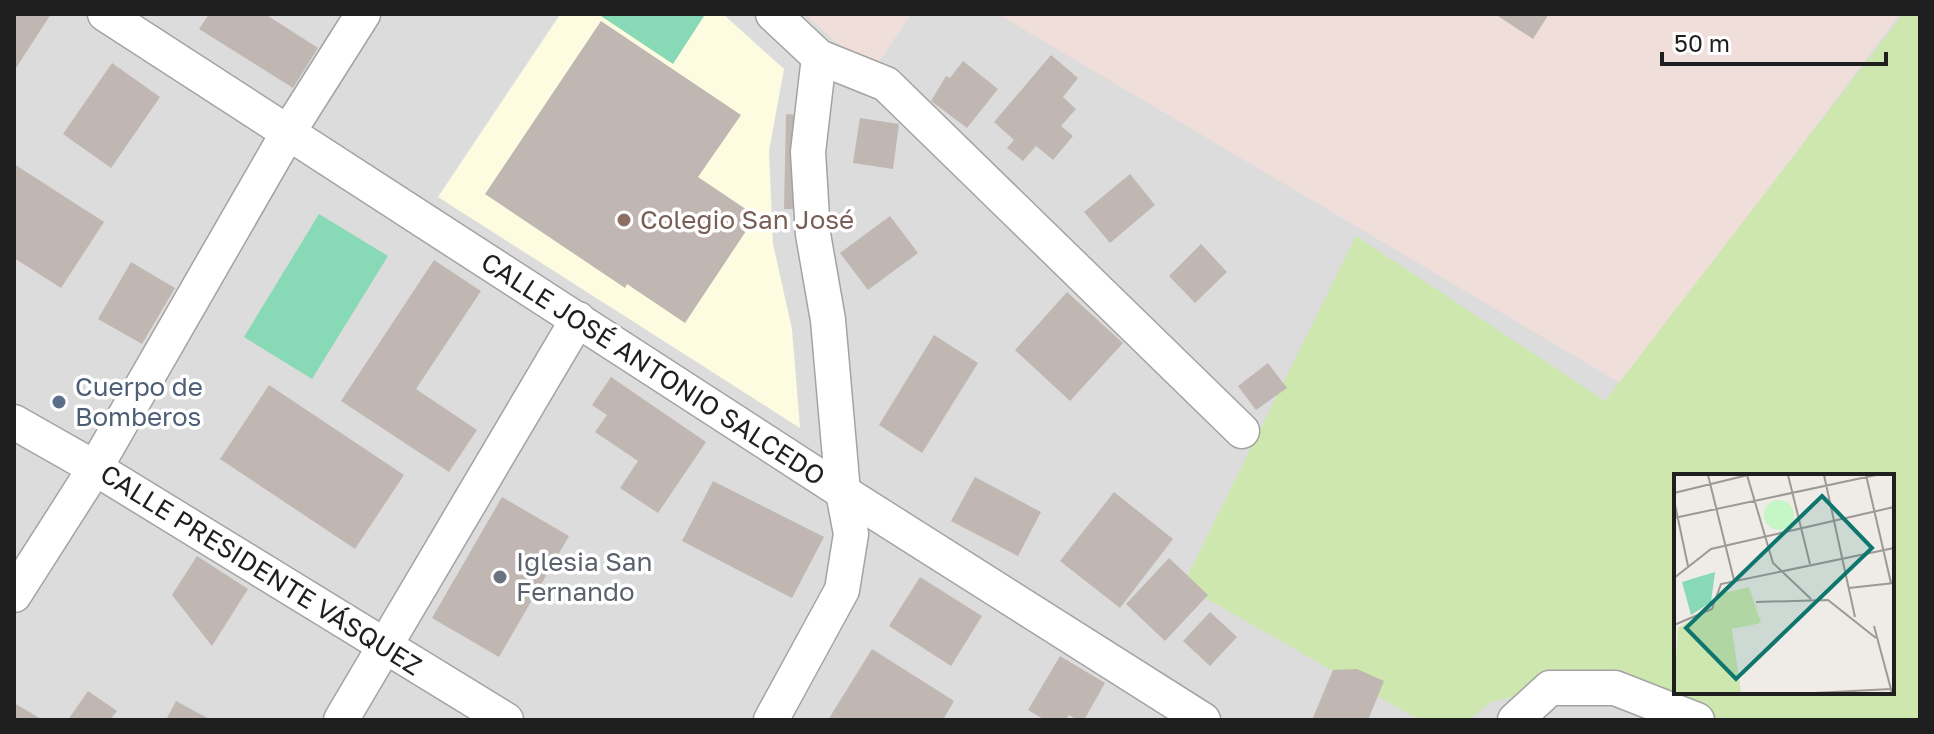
<svg xmlns="http://www.w3.org/2000/svg" width="1934" height="734" viewBox="0 0 1934 734" font-family="'Golos Text',sans-serif">
  <style>
    .residential { fill: #dddcdc; fill-rule: evenodd }
    .education { fill: #fdfce0 }
    .military { fill: #f0deda }
    .grass { fill: #cde7ae; fill-rule: evenodd }
    .pitch { fill: #87dab5 }
    .building { fill: #c0b7b2 }
    .lines { fill: none; stroke-linecap: round; stroke-linejoin: round }
    .minor-casing { stroke: #a3a3a3; stroke-width: 37 }
    .minor { stroke: #fff; stroke-width: 34 }
    .education-dot { fill: #8d6e63; stroke: #fff; stroke-width: 3 }
    .service-dot { fill: #5c6f8a; stroke: #fff; stroke-width: 3 }
    .worship-dot { fill: #6b7280; stroke: #fff; stroke-width: 3 }
    .labels { text-anchor: middle; stroke-width: 7; stroke-linejoin: round; paint-order: stroke }
    .education-label { font-size: 26px; fill: #785e54; stroke: #fff; text-anchor: start }
    .street-label { font-size: 26px; fill: #1f1f1f; stroke: #fff }
    .service-label { font-size: 26px; fill: #4e5e75; stroke: #fff; text-anchor: start }
    .worship-label { font-size: 26px; fill: #5b616d; stroke: #fff; text-anchor: start }
    .inset-road { fill: none; stroke: #9c9996; stroke-width: 2 }
    .view { fill: #0f766e; fill-opacity: 0.15; stroke: #0f766e; stroke-width: 4 }
    .inset-edge { fill: none; stroke: #1f1f1f; stroke-width: 4 }
  </style>
  <rect width="100%" height="100%" fill="#efebe6"/>
  <path class="residential" d="M14,14H1920V720H14ZM1676,476H1892V692H1676Z"/>
  <polygon class="education" points="557,14 723,14 784,69 769,151 773,244 792,329 800,428 438,197 559,16"/>
  <g class="military">
    <polygon points="805,14 911,14 871,74"/>
    <polygon points="998,14 1900,14 1622,384"/>
  </g>
  <path class="grass" d="M1903,14H1920V720H1721L1568,683L1491,702L1468,720H1419L1183,585L1356,236L1605,401ZM1676,476H1892V692H1676Z"/>
  <g class="pitch">
    <polygon points="598,14 701,14 704,16 673,64"/>
    <polygon points="319,214 388,256 312,379 244,337"/>
  </g>
  <g class="building">
    <polygon points="14,14 51,14 14,71"/>
    <polygon points="209,14 265,14 318,48 293,88 199,29"/>
    <polygon points="1495,14 1549,14 1533,39"/>
    <polygon points="601,21 741,115 698,177 756,216 685,323 627,284 625,288 485,194"/>
    <polygon points="1051,55 1078,78 1063,97 1076,109 1061,126 1073,136 1053,160 1036,146 1023,161 1007,148 1014,140 994,122"/>
    <polygon points="963,61 998,89 967,128 931,101 946,76 950,78"/>
    <polygon points="112,63 160,97 111,168 63,134"/>
    <polygon points="786,114 800,115 797,209 784,209"/>
    <polygon points="860,118 899,124 893,169 853,163"/>
    <polygon points="14,164 104,222 61,288 14,258"/>
    <polygon points="1130,174 1155,205 1110,243 1084,212"/>
    <polygon points="890,216 918,253 868,290 840,253"/>
    <polygon points="1201,244 1227,272 1195,303 1169,276"/>
    <polygon points="434,260 481,291 416,389 477,430 449,472 341,401"/>
    <polygon points="131,262 175,288 142,344 98,319"/>
    <polygon points="1067,292 1123,343 1070,401 1015,350"/>
    <polygon points="934,335 978,363 922,453 879,425"/>
    <polygon points="1268,363 1287,388 1256,410 1238,386"/>
    <polygon points="611,377 706,442 658,513 620,488 638,461 595,432 607,415 592,405"/>
    <polygon points="269,385 404,475 355,549 220,459"/>
    <polygon points="975,477 1041,512 1018,556 951,521"/>
    <polygon points="713,481 824,537 792,598 682,541"/>
    <polygon points="1114,492 1173,539 1120,608 1060,561"/>
    <polygon points="502,497 569,536 499,657 432,618"/>
    <polygon points="197,556 248,589 212,646 172,595"/>
    <polygon points="1169,558 1208,595 1165,641 1126,604"/>
    <polygon points="920,577 982,616 951,666 889,626"/>
    <polygon points="1210,612 1237,637 1210,666 1183,641"/>
    <polygon points="872,649 954,701 943,720 828,720"/>
    <polygon points="1060,656 1105,683 1084,720 1077,720 1069,715 1066,720 1045,720 1028,710"/>
    <polygon points="1357,669 1384,681 1368,720 1312,720 1333,670"/>
    <polygon points="88,691 117,711 110,720 68,720"/>
    <polygon points="176,701 211,720 166,720"/>
    <polygon points="14,703 43,720 14,720"/>
  </g>
  <g class="lines">
    <defs>
      <g id="minor">
        <polyline points="105,14 843,492 1203,720"/>
        <polyline points="773,14 819,57 886,84 1242,431"/>
        <polyline points="14,422 95,468 506,720"/>
        <polyline points="14,595 95,468 289,131 363,14"/>
        <polyline points="341,720 578,319"/>
        <polyline points="771,720 842,590 851,534 843,492 828,320 813,234 808,152 819,57"/>
        <polyline points="1515,720 1550,688 1615,688 1697,720"/>
      </g>
    </defs>
    <use href="#minor" class="minor-casing"/>
    <use href="#minor" class="minor"/>
  </g>
  <circle class="education-dot" cx="624" cy="220" r="8"/>
  <circle class="service-dot" cx="59" cy="402" r="8"/>
  <circle class="worship-dot" cx="500" cy="577" r="8"/>
  <g class="labels">
    <g class="education-label">
      <text x="640" y="229">Colegio San José</text>
    </g>
    <g class="street-label">
      <text transform="translate(653 369) rotate(33)" y="9">CALLE JOSÉ ANTONIO SALCEDO</text>
      <text transform="translate(261 570) rotate(32)" y="9">CALLE PRESIDENTE VÁSQUEZ</text>
    </g>
    <g class="service-label">
      <text x="75" y="396">Cuerpo de<tspan x="75" dy="30">Bomberos</tspan></text>
    </g>
    <g class="worship-label">
      <text x="516" y="571">Iglesia San<tspan x="516" dy="30">Fernando</tspan></text>
    </g>
  </g>
  <g transform="translate(1674 474)">
    <rect width="220" height="220" fill="#efebe6"/>
    <path d="M75,113L87,149L58,155L67,219H0L4,154L41,132L46,120Z" fill="#cde7ae"/>
    <path d="M90 41a15 15 0 1 1 30 0a15 15 0 1 1-30 0Z" fill="#c5f7c6"/>
    <path d="M41,98L37,128L17,141L8,108Z" fill="#87dab5"/>
    <path class="inset-road" d="M34,1L60,106M73,1L99,89L137,125M114,1L136,90M150,1L181,143M192,1L217,109M0,19L74,1M0,26L14,92M0,44L202,1M0,104L37,75L220,33M175,114L220,109M82,128L154,126L202,164M0,151L38,135L47,110L220,74M200,152L218,219M140,219L217,215"/>
    <path class="view" d="M148,22L198,74L62,205L12,154Z"/>
    <rect width="220" height="220" class="inset-edge"/>
  </g>
  <rect width="1934" height="734" fill="none" stroke="#1f1f1f" stroke-width="32"/>
  <path d="M1662 52v12h224v-12" fill="none" stroke="#1f1f1f" stroke-width="4"/>
  <text x="1674" y="52" font-size="24" fill="#1f1f1f" stroke="#ffffff" stroke-width="6" paint-order="stroke">50 m</text>
</svg>
